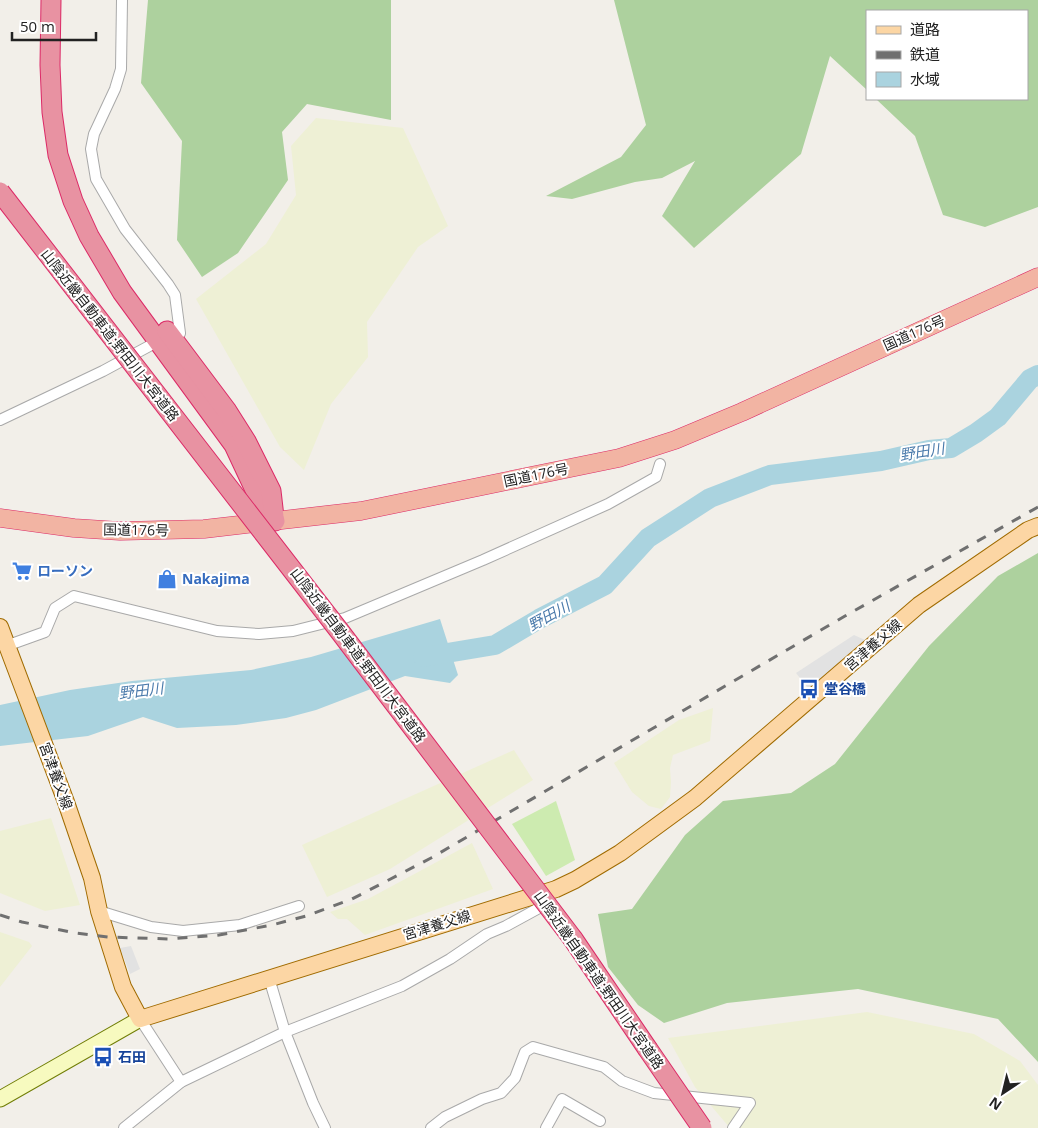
<svg xmlns="http://www.w3.org/2000/svg" width="1038" height="1128" viewBox="0 0 1038 1128" font-family="'Open Sans','Noto Sans JP',sans-serif">
  <style>
    .farmland { fill: #eef0d5 }
    .grass { fill: #cdebb0 }
    .forest { fill: #add19e }
    .parking { fill: #e2e2e2 }
    .water { fill: #aad3df }
    .lines { fill: none; stroke-linecap: round; stroke-linejoin: round }
    .river { stroke: #aad3df; stroke-width: 20 }
    .minor-casing { stroke: #a9a9a9; stroke-width: 12 }
    .secondary-casing { stroke: #707d05; stroke-width: 17 }
    .primary-casing { stroke: #a06b00; stroke-width: 18 }
    .trunk-casing { stroke: #dc2a67; stroke-width: 19 }
    .motorway-casing { stroke: #dc2a67; stroke-width: 21 }
    .minor { stroke: #fff; stroke-width: 10 }
    .secondary { stroke: #f7fabf; stroke-width: 15 }
    .primary { stroke: #fcd6a4; stroke-width: 16 }
    .trunk { stroke: #f2b4a3; stroke-width: 18 }
    .motorway { stroke: #e892a2; stroke-width: 19 }
    .rail { stroke: #707070; stroke-width: 3; stroke-dasharray: 10 10; stroke-linecap: butt }
    .motorway-bridge-casing { stroke: #dc2a67; stroke-width: 21; stroke-linecap: butt }
    .motorway-bridge { stroke: #e892a2; stroke-width: 19 }
    .labels { text-anchor: middle; stroke-width: 4; stroke-linejoin: round; paint-order: stroke }
    .street-label { font-size: 14px; fill: #222; stroke: #fff }
    .shop-label { font-size: 14px; font-weight: bold; fill: #366cbe; stroke: #fff; text-anchor: start }
    .transit-label { font-size: 14px; font-weight: bold; fill: #164399; stroke: #fff; text-anchor: start }
    .water-label { font-size: 15px; font-style: italic; fill: #4a7aab; stroke: #fff }
  </style>
  <rect width="100%" height="100%" fill="#f2efe9"/>
  <g class="farmland">
    <polygon points="316,118 403,128 448,226 418,247 367,322 368,357 331,404 304,470 280,447 196,299 266,244 296,195 291,146"/>
    <polygon points="713,708 710,741 673,755 670,768 671,782 670,797 661,809 649,806 632,792 614,763 679,720"/>
    <polygon points="514,750 533,780 390,869 327,897 302,845"/>
    <polygon points="51,818 80,905 45,911 0,893 0,831"/>
    <polygon points="472,843 493,889 365,935 347,919 338,919 330,912 368,899"/>
    <polygon points="0,932 29,942 32,946 0,987"/>
    <polygon points="867,1012 974,1034 1020,1061 1038,1085 1038,1128 730,1128 695,1087 668,1038"/>
  </g>
  <polygon class="grass" points="556,801 575,860 546,876 512,824"/>
  <g class="forest">
    <polygon points="148,0 391,0 391,120 307,104 282,132 288,180 238,253 202,277 177,240 182,141 141,83"/>
    <polygon points="614,0 1038,0 1038,207 985,227 943,215 915,136 876,99 1027,99 1027,11 867,11 867,90 830,56 801,154 694,248 662,216 695,161 662,178 635,182 572,199 546,196 621,157 646,125"/>
    <polygon points="1038,553 1038,1062 998,1019 858,989 727,1003 664,1023 638,1005 608,967 598,914 632,909 685,835 723,801 791,793 835,764 929,646 998,576"/>
  </g>
  <g class="parking">
    <polygon points="854,635 865,640 809,689 796,673"/>
    <polygon points="131,946 140,969 130,974 120,948"/>
  </g>
  <polygon class="water" points="440,619 458,675 450,683 405,676 316,710 286,718 236,725 177,728 143,717 88,736 0,746 0,705 70,690 132,681 251,670 311,657"/>
  <g class="lines">
    <polyline class="river" points="423,657 495,645 539,619 605,585 648,538 710,498 770,475 881,461 929,450 951,448 976,433 998,417 1030,379 1038,375"/>
    <defs>
      <g id="minor">
        <polyline points="122,0 121,69 115,89 94,134 91,149 96,179 125,229 168,284 175,295 180,333 175,335"/>
        <polyline points="0,420 103,371 153,344"/>
        <polyline points="6,646 45,632 55,608 74,596 217,631 259,634 293,631 345,618 483,560 608,504 656,477 660,464"/>
        <polyline points="99,911 151,927 183,931 240,925 299,906"/>
        <polyline points="269,978 285,1032 313,1103 325,1128"/>
        <polyline points="140,1019 181,1082"/>
        <polyline points="124,1128 181,1082 285,1032 402,986 450,959 487,934 506,926 539,908 547,899"/>
        <polyline points="431,1128 445,1117 482,1099 501,1093 515,1078 525,1052 533,1047 604,1067 622,1081 654,1093 750,1103 733,1128"/>
        <polyline points="546,1128 562,1099 600,1121"/>
      </g>
      <polyline id="secondary" points="0,1099 140,1019"/>
      <polyline id="primary" points="0,627 66,802 92,878 99,911 123,987 140,1019 556,889 575,880 620,853 695,798 919,605 1028,530 1038,526"/>
      <polyline id="trunk" points="0,518 74,528 120,531 204,529 361,511 619,458 675,440 742,412 1038,277"/>
      <g id="motorway">
        <polyline points="51,0 50,65 52,112 58,155 73,201 89,236 122,292 234,445 256,492 275,521"/>
        <polyline points="167,331 227,411 246,441 271,491 274,517"/>
        <polyline points="573,939 647,1048"/>
      </g>
    </defs>
    <use href="#minor" class="minor-casing"/>
    <use href="#secondary" class="secondary-casing"/>
    <use href="#primary" class="primary-casing"/>
    <use href="#trunk" class="trunk-casing"/>
    <use href="#motorway" class="motorway-casing"/>
    <use href="#minor" class="minor"/>
    <use href="#secondary" class="secondary"/>
    <use href="#primary" class="primary"/>
    <use href="#trunk" class="trunk"/>
    <use href="#motorway" class="motorway"/>
    <polyline class="rail" points="0,915 22,922 75,933 108,937 169,939 219,935 272,925 306,916 352,899 431,858 845,616 1038,507"/>
    <defs>
      <g id="motorway-bridge">
        <polyline points="0,192 341,633 573,939"/>
        <polyline points="647,1048 702,1128"/>
      </g>
    </defs>
    <use href="#motorway-bridge" class="motorway-bridge-casing"/>
    <use href="#motorway-bridge" class="motorway-bridge"/>
  </g>
  <defs>
    <symbol id="supermarket-bare" viewBox="-9 -9 18 18"><path d="M-6-5.5h2.5l.6 2H6L4.5 2H-2.5L-4.4-4H-6ZM-1.5 3.2a1.3 1.3 0 1 0 .1 0ZM3 3.2a1.3 1.3 0 1 0 .1 0Z" fill="#3f7fe0" stroke="#fff" stroke-width="2.5" paint-order="stroke"/></symbol>
    <symbol id="shop-bare" viewBox="-9 -9 18 18"><path d="M-5-2.5h2.3a2.7 3.5 0 0 1 5.4 0H5L5.5 6h-11ZM-1.5-2.5h3a1.5 2.3 0 0 0-3 0Z" fill="#3f7fe0" stroke="#fff" stroke-width="2.5" paint-order="stroke"/></symbol>
    <symbol id="bus-bare" viewBox="-9 -9 18 18"><path d="M-5-6H5V4H4V6H2V4H-2V6H-4V4H-5ZM-3.5-4V0h7V-4ZM-3.5 1.2v1.5H-2V1.2ZM2 1.2v1.5H3.5V1.2Z" fill="#1a4fb4" stroke="#fff" stroke-width="2.5" paint-order="stroke"/></symbol>
  </defs>
  <g fill-rule="evenodd">
    <use href="#supermarket-bare" x="8" y="557" width="28" height="28"/>
    <use href="#shop-bare" x="153" y="565" width="28" height="28"/>
    <use href="#bus-bare" x="795" y="675" width="28" height="28"/>
    <use href="#bus-bare" x="89" y="1043" width="28" height="28"/>
  </g>
  <g class="labels">
    <g class="street-label">
      <text transform="translate(914 333) rotate(-24)" y="5">国道176号</text>
      <text transform="translate(110 335) rotate(52)" y="5">山陰近畿自動車道;野田川大宮道路</text>
      <text transform="translate(536 475) rotate(-12)" y="5">国道176号</text>
      <text transform="translate(136 530) rotate(1)" y="5">国道176号</text>
      <text transform="translate(873 645) rotate(-41)" y="5">宮津養父線</text>
      <text transform="translate(358 655) rotate(53)" y="5">山陰近畿自動車道;野田川大宮道路</text>
      <text transform="translate(56 776) rotate(70)" y="5">宮津養父線</text>
      <text transform="translate(437 925) rotate(-17)" y="5">宮津養父線</text>
      <text transform="translate(599 980) rotate(55)" y="5">山陰近畿自動車道;野田川大宮道路</text>
    </g>
    <g class="shop-label">
      <text x="37" y="576">ローソン</text>
      <text x="182" y="584">Nakajima</text>
    </g>
    <g class="transit-label">
      <text x="824" y="694">堂谷橋</text>
      <text x="118" y="1062">石田</text>
    </g>
    <g class="water-label">
      <text transform="translate(922 452) rotate(-9)" y="5">野田川</text>
      <text transform="translate(549 616) rotate(-29)" y="5">野田川</text>
      <text transform="translate(141 691) rotate(-7)" y="5">野田川</text>
    </g>
  </g>
  <rect x="866" y="10" width="162" height="90" fill="#ffffff" stroke="#a7a7a7"/>
  <rect x="876" y="26" width="25" height="8" fill="#fcd6a4" stroke="#a7a7a7"/>
  <text x="910" y="35" font-size="15" fill="#222222">道路</text>
  <rect x="876" y="51" width="25" height="8" fill="#707070" stroke="#a7a7a7"/>
  <text x="910" y="60" font-size="15" fill="#222222">鉄道</text>
  <rect x="876" y="72" width="25" height="15" fill="#aad3df" stroke="#a7a7a7"/>
  <text x="910" y="85" font-size="15" fill="#222222">水域</text>
  <g transform="translate(1003 1093) rotate(215)" stroke="#ffffff" stroke-width="4" paint-order="stroke">
  <path d="M0-4L9 19L0 12L-9 19Z" fill="#222222"/>
  <text y="-8" font-size="14" font-weight="bold" text-anchor="middle" fill="#222222">N</text>
  </g>
  <path d="M12 32v8h84v-8" fill="none" stroke="#222222" stroke-width="2.5"/>
  <text x="20" y="32" font-size="15" fill="#222222" stroke="#ffffff" stroke-width="4" paint-order="stroke">50 m</text>
</svg>
